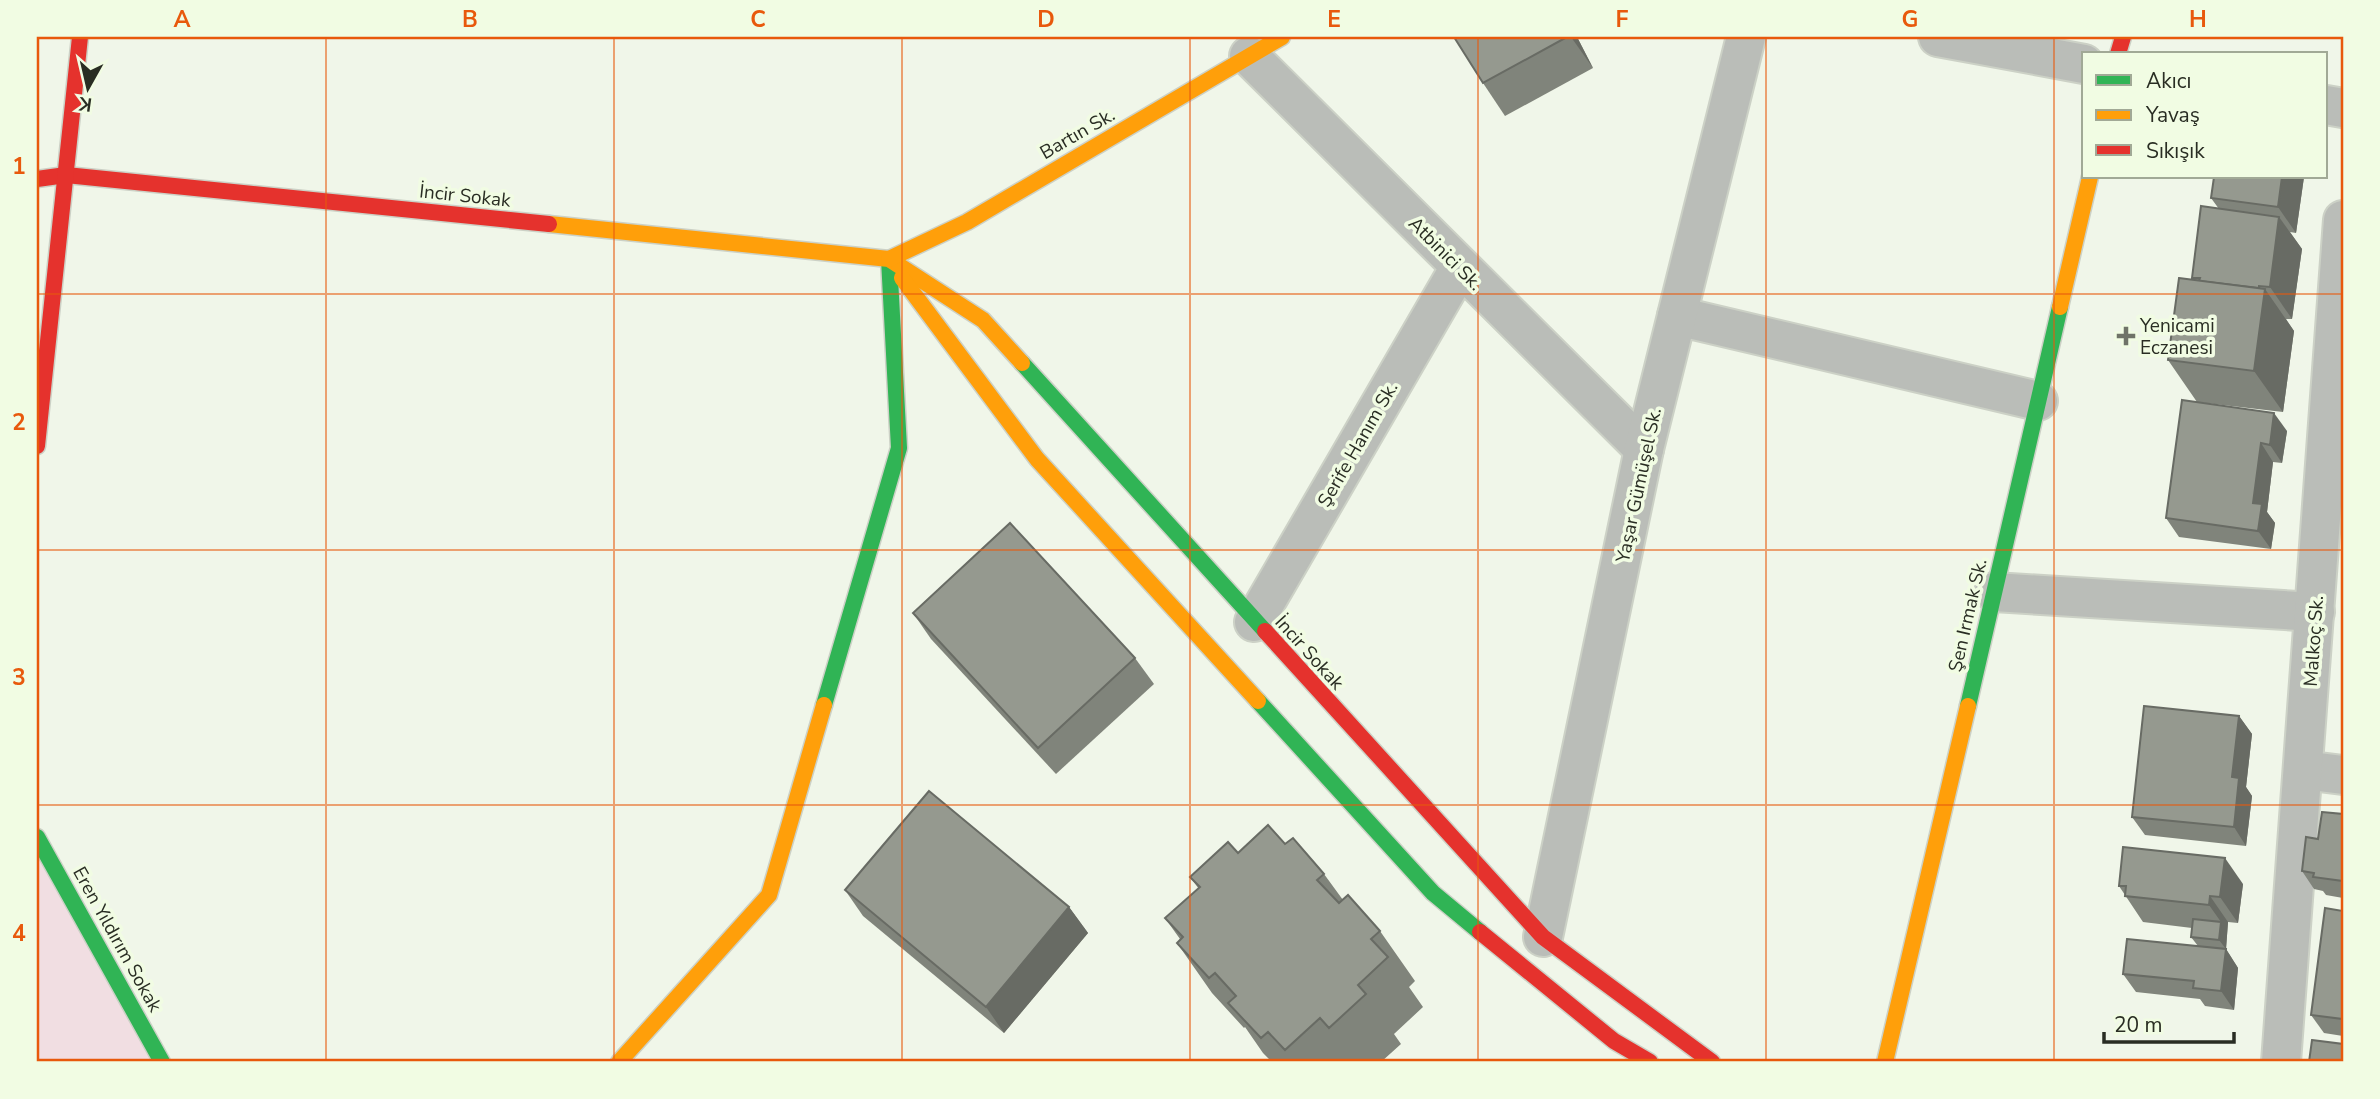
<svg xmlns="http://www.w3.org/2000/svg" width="2380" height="1099" viewBox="0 0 2380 1099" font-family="'Nunito Sans',sans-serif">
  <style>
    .green { fill: #f1dee2 }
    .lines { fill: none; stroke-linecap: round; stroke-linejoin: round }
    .street-casing { stroke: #ccd1c6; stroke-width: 42 }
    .fast-casing { stroke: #ccd1c6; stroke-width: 19 }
    .slow-casing { stroke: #ccd1c6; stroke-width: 19 }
    .jam-casing { stroke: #ccd1c6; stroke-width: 19 }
    .street { stroke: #babdb8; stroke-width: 38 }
    .fast { stroke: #30b455; stroke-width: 16 }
    .slow { stroke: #ff9f0a; stroke-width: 16 }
    .jam { stroke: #e5322d; stroke-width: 16 }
    .wall { fill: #80847b }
    .shaded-wall { fill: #686b64 }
    .building { fill: #95998f; stroke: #686b64; stroke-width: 2 }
    .grid { fill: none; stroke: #e8590c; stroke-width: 2; stroke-opacity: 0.55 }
    .poi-dot { fill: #6f7368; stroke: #f1fce3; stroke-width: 2.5 }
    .labels { text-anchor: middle; stroke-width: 7; stroke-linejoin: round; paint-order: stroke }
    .street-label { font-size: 19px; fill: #292d23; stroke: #f1fce3 }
    .poi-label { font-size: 19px; fill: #292d23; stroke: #f1fce3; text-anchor: start }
    .neatline { fill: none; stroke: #e8590c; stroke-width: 2.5 }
    .grid-label { font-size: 23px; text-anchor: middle; font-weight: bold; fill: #e8590c }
  </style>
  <rect width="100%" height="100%" fill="#f0f6e9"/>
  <polygon class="green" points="37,837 162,1062 37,1062"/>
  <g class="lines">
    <defs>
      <g id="street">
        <polyline points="1938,37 2084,64"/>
        <polyline points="1249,56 1644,449"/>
        <polyline points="2326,105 2343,108"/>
        <polyline points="1677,316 2038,401"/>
        <polyline points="1994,592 2315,612"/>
        <polyline points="1254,622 1460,267"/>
        <polyline points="2303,770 2343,775"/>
        <polyline points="1543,937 1644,449 1746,37"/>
        <polyline points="2281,1062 2343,220"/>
      </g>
      <g id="fast">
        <polyline points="1022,363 1265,631"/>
        <polyline points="1258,701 1433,893 1480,932"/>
        <polyline points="824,705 899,448 889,259"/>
        <polyline points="1968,706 2060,307"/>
        <polyline points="37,837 162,1062"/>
      </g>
      <g id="slow">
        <polyline points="549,224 889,259 983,320 1022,363"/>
        <polyline points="889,259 967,222 1282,37"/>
        <polyline points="902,278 1037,459 1258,701"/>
        <polyline points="2060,307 2090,177"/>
        <polyline points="619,1062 769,895 824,705"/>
        <polyline points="1885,1062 1968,706"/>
      </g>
      <g id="jam">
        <polyline points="2118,54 2123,37"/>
        <polyline points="37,179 66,175 549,224"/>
        <polyline points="37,446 80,37"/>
        <polyline points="1265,631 1543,937 1712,1062"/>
        <polyline points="1480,932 1614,1041 1650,1062"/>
      </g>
    </defs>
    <use href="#street" class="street-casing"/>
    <use href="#fast" class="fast-casing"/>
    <use href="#slow" class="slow-casing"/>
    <use href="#jam" class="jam-casing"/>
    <use href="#street" class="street"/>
    <use href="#fast" class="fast"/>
    <use href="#slow" class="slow"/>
    <use href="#jam" class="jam"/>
  </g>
  <g class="wall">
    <polygon points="1454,37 1577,37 1593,68 1505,116 1483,83"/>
    <polygon points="2214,177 2304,177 2296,233 2290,232 2302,249 2292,319 2286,319 2294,331 2283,412 2197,402 2168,360 2193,280 2192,278 2219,209 2211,198"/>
    <polygon points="2182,400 2287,431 2282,463 2273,462 2267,512 2275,523 2271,549 2179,537 2166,518"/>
    <polygon points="913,613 1135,658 1154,684 1056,774 931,639"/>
    <polygon points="2239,716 2252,734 2246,787 2252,796 2246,846 2145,835 2132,817"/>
    <polygon points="2343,814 2343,898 2326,895 2323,891 2314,889 2302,871 2318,839"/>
    <polygon points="1285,844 1324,874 1343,900 1380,931 1415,981 1409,987 1423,1007 1394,1034 1401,1044 1381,1062 1272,1062 1263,1053 1245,1027 1244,1028 1212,993 1177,943 1180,939 1165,918 1199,889 1190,877 1238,853"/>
    <polygon points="2243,884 2238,923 2228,922 2226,949 2198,946 2191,937 2192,928 2143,922 2119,886"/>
    <polygon points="845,890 1069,907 1088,933 1004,1033 863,916"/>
    <polygon points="2343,911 2343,1036 2324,1033 2311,1015"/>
    <polygon points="2226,949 2238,968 2234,1010 2205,1006 2200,999 2136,992 2123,974"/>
  </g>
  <g class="shaded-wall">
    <polygon points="1571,37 1577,37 1593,68"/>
    <polygon points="2282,177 2304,177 2296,233 2278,207"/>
    <polygon points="2279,217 2302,249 2292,319 2270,287"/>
    <polygon points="2259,286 2265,295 2265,289 2294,331 2283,412 2254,371"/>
    <polygon points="2274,413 2287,431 2282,463 2270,445"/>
    <polygon points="2261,443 2273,462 2267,512 2275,523 2271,549 2258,531 2253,503"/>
    <polygon points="2239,716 2252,734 2246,787 2252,796 2246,846 2234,827 2232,777"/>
    <polygon points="2225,858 2243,884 2238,923 2220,897"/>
    <polygon points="2210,896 2228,922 2226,949 2219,940 2221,922 2209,905"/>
    <polygon points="1069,907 1088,933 1004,1033 986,1007"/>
    <polygon points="2226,949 2238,968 2234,1010 2221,991"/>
  </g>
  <g class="building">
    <polygon points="1454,37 1567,37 1483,83"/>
    <polygon points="2214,177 2282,177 2278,207 2211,198"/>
    <polygon points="2201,206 2279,217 2270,287 2259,286 2259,288 2199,281 2200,278 2192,278"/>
    <polygon points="2179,278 2265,289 2254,371 2168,360"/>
    <polygon points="2182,400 2274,413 2270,445 2261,443 2253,503 2262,504 2258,531 2166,518"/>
    <polygon points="1010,523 1135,658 1038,748 913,613"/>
    <polygon points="2144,706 2239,716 2232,777 2239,778 2234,827 2132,817"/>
    <polygon points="929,791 1069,907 986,1007 845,890"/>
    <polygon points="2322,812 2343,814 2343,881 2313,877 2314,873 2302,871 2306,837 2318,839"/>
    <polygon points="1268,825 1285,844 1293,838 1324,874 1317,880 1339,903 1348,895 1380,931 1371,939 1388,957 1358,985 1366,994 1329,1028 1320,1018 1285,1050 1268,1032 1261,1038 1228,1003 1236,996 1215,973 1209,978 1177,943 1183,937 1165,918 1200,887 1190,877 1228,842 1238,853"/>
    <polygon points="2123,847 2225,858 2220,897 2210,896 2209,905 2125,896 2126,886 2119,886"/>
    <polygon points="2325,908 2343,911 2343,1019 2311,1015"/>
    <polygon points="2193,919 2221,922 2219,940 2191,937"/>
    <polygon points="2127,939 2226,949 2221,991 2193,988 2194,981 2123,974"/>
    <polygon points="2312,1040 2343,1044 2343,1062 2309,1062"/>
  </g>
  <path class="grid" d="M326,37V1062M614,37V1062M902,37V1062M1190,37V1062M1478,37V1062M1766,37V1062M2054,37V1062M37,294H2343M37,550H2343M37,805H2343"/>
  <path class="poi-dot" d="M2122.5 325.5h7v7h7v7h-7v7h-7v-7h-7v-7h7z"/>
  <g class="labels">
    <g class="street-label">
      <text transform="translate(1077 133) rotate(-30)" y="7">Bartın Sk.</text>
      <text transform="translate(465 195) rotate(6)" y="7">İncir Sokak</text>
      <text transform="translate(1446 253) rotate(45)" y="7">Atbinici Sk.</text>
      <text transform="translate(1357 444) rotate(-60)" y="7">Şerife Hanım Sk.</text>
      <text transform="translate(1638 485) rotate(-78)" y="7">Yaşar Gümüşel Sk.</text>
      <text transform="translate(1967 615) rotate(-77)" y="7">Şen Irmak Sk.</text>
      <text transform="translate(2313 641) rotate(-86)" y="7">Malkoç Sk.</text>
      <text transform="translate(1310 652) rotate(48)" y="7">İncir Sokak</text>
      <text transform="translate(118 939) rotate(61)" y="7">Eren Yıldırım Sokak</text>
    </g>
    <g class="poi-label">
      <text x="2140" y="332">Yenicami<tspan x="2140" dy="22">Eczanesi</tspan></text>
    </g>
  </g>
  <rect width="2380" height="1099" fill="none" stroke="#f1fce3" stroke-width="77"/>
  <rect x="2082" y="52" width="245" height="126" fill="#f1fce3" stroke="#a1a996" stroke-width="2"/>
  <rect x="2096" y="75" width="35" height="10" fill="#30b455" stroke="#a1a996" stroke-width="2"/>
  <text x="2146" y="88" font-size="21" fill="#292d23">Akıcı</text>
  <rect x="2096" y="110" width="35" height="10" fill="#ff9f0a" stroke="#a1a996" stroke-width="2"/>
  <text x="2146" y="122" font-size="21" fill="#292d23">Yavaş</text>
  <rect x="2096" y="145" width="35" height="10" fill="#e5322d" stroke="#a1a996" stroke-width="2"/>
  <text x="2146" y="158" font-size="21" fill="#292d23">Sıkışık</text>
  <g transform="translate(88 88) rotate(188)" stroke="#f1fce3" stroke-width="5" paint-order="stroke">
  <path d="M0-5L12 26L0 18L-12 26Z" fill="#292d23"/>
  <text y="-10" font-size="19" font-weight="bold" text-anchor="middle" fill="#292d23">K</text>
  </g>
  <path d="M2104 1032v10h130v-10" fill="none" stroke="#292d23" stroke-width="3.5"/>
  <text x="2114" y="1032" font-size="21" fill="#292d23" stroke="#f1fce3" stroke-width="5" paint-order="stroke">20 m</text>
  <rect x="38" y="38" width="2304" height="1022" class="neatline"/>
  <g class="grid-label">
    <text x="182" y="27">A</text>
    <text x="470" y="27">B</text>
    <text x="758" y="27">C</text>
    <text x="1046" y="27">D</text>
    <text x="1334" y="27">E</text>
    <text x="1622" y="27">F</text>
    <text x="1910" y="27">G</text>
    <text x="2198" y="27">H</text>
    <text x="19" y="174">1</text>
    <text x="19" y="430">2</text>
    <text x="19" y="685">3</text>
    <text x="19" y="941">4</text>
  </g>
</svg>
